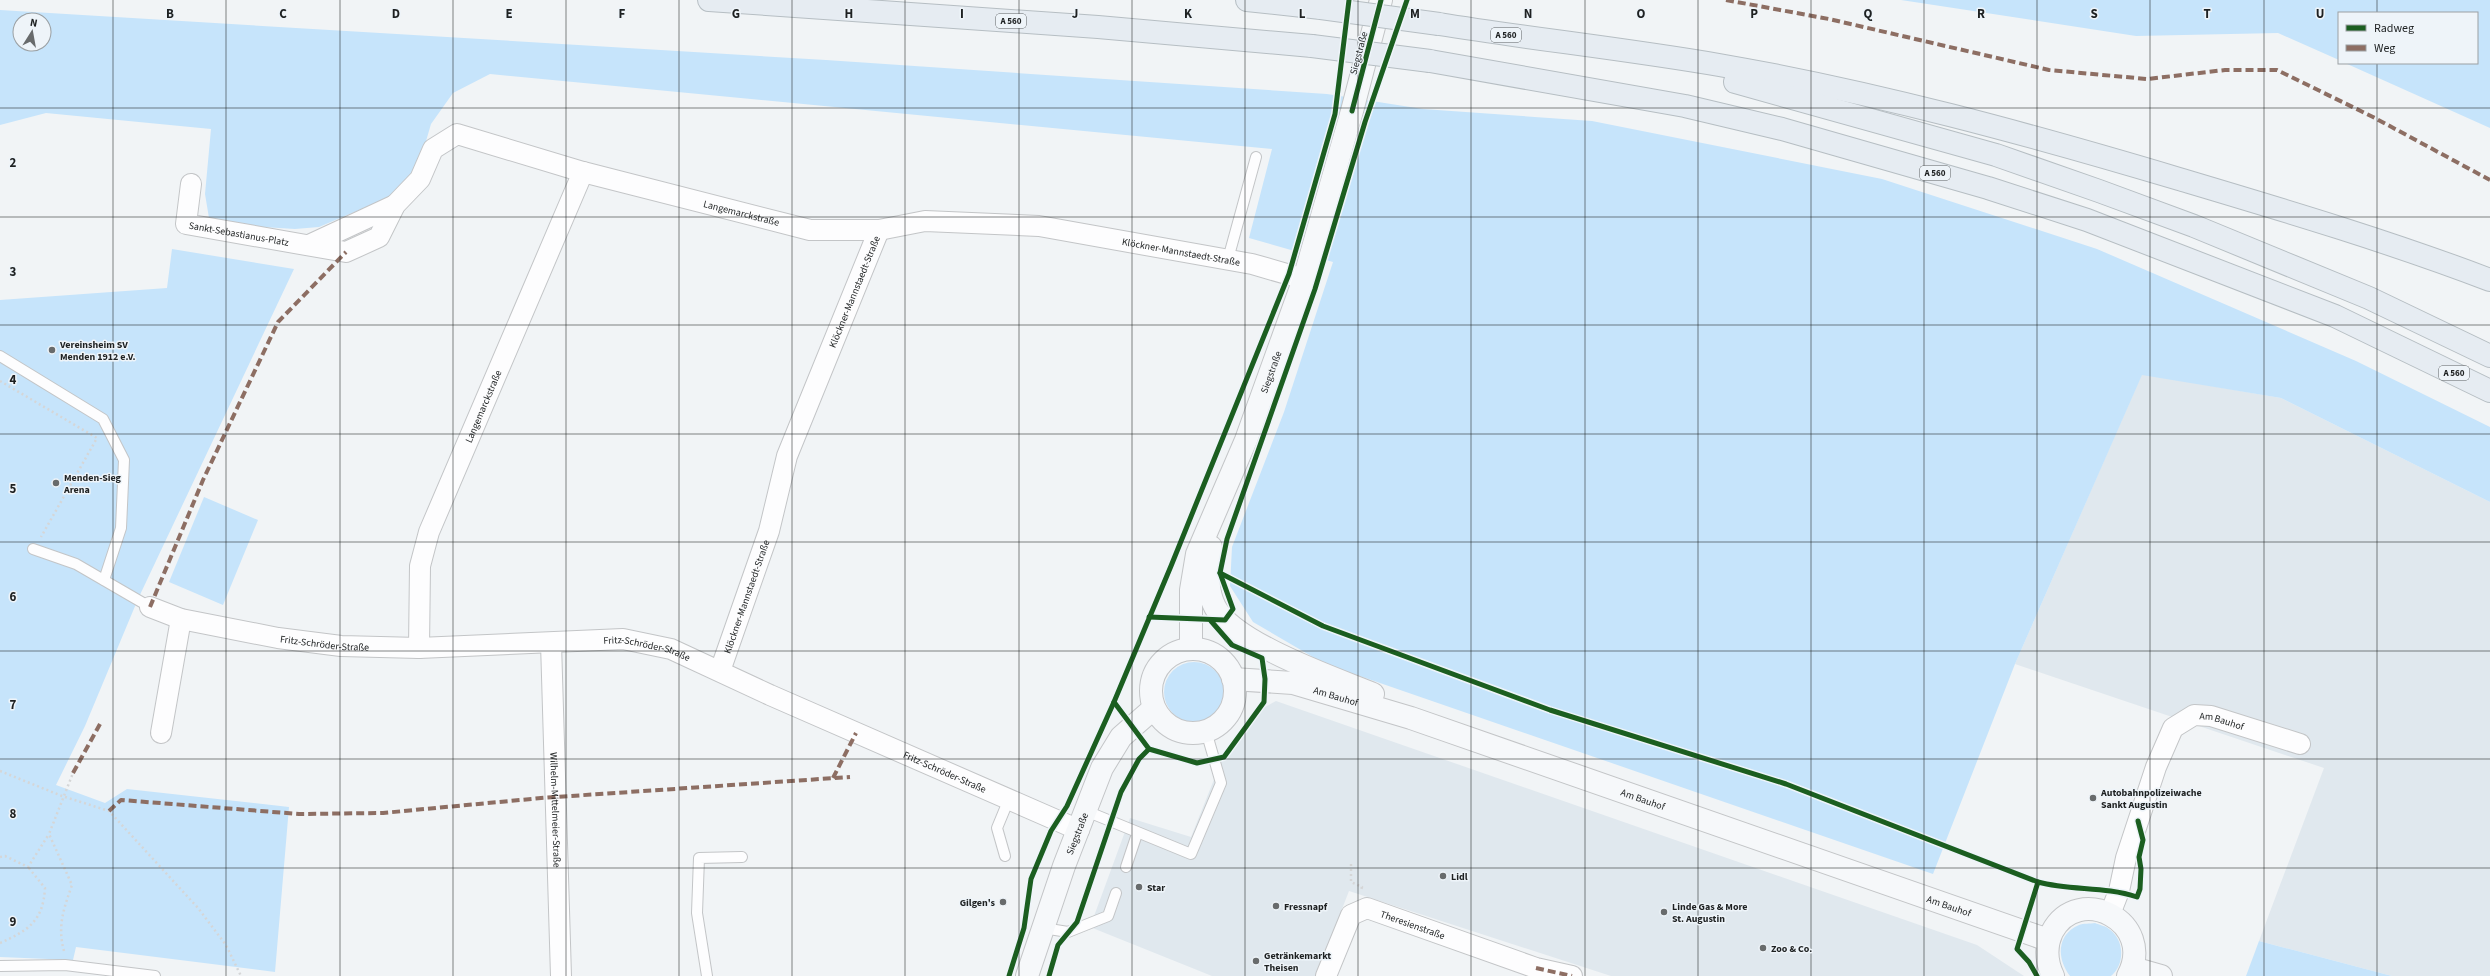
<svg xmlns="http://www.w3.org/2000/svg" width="2490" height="976" viewBox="0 0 2490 976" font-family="'Source Sans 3',sans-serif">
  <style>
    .built { fill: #e0e8ee }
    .green { fill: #c6e4fb; fill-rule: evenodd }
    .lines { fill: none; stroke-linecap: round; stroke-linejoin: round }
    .lane-casing { stroke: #c3c5c7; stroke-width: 12 }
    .street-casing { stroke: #c3c5c7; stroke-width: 22 }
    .secondary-casing { stroke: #c3c5c7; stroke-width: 24 }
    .highway-casing { stroke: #b6bec3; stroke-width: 24 }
    .path { stroke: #d5d6d7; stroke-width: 2.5; stroke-dasharray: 2 3; stroke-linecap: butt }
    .lane { stroke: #fdfdfe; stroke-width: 10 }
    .street { stroke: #fdfdfe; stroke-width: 20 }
    .secondary { stroke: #f6f8fa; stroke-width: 22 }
    .highway { stroke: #e6ecf2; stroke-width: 22 }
    .highway-bridge-casing { stroke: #b6bec3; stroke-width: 24; stroke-linecap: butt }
    .highway-bridge { stroke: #e6ecf2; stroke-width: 22 }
    .quiet { stroke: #8d6e63; stroke-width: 4; stroke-dasharray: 8 4; stroke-linecap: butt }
    .cycleway-casing { stroke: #eef4f9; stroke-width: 8 }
    .cycleway { stroke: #1b5e20; stroke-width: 5 }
    .grid { fill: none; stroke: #1e2122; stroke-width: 1; stroke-opacity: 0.55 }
    .poi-dot { fill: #686b6c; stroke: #eef4f9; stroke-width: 1.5 }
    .labels { text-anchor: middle; stroke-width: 3; stroke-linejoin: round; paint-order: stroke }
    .shield { fill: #eef4f9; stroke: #5c6062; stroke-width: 1 }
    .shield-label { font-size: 9px; font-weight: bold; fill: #1e2122 }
    .street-label { font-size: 10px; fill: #1e2122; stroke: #eef4f9 }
    .poi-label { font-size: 10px; font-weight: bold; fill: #1e2122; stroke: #eef4f9; text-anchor: start }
    .grid-label { font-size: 13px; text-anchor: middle; font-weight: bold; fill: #1e2122; stroke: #eef4f9; stroke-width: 3; stroke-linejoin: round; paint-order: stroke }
  </style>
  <rect width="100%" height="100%" fill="#f1f4f6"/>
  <g class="built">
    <polygon points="2142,374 2281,398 2490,502 2490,976 2392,976 2259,941 2324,768 2015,664"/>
    <polygon points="1276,701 1977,945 2024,976 1611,976 1349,891 1316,976 1212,976 1090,927 1130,818 1191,837 1221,762 1263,708"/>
  </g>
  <g class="green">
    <polygon points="1901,0 2490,0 2490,128 2345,63 2477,63 2477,13 2339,13 2339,60 2278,33 2136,36"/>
    <path d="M0,10L826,60L1327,94L1423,109L1592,121L1882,179L2097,249L2356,361L2490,427V502L2281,398L2142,375L2015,664L1933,874L1325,664L1253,622L1230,586L1232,547L1284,412L1333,262L1249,238L1272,149L490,74L453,93L431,124L417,172L399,193L319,227L295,229L263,227L209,218L205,194L211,129L46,113L0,125ZM20,20H44V44H20Z"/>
    <polygon points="172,249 294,269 138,599 85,726 56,785 105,803 127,789 289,807 275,972 76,947 73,960 0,957 0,300 167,288"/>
    <polygon points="204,497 258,520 223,605 169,582"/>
    <circle cx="1194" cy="692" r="30"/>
    <path d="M2095,923C2099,925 2106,926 2109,929C2125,940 2125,965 2111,976H2070C2057,959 2056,935 2079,925C2083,923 2090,924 2095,923Z"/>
    <polygon points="2259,941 2392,976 2246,976"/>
  </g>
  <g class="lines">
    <defs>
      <g id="lane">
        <polyline points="1228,259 1256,157"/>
        <polyline points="0,356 103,419 124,460 121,528 104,580"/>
        <polyline points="33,549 76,564 150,607"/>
        <polyline points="1086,811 1191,854 1221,783 1206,731"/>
        <polyline points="1005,856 997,828 1009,799"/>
        <polyline points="1126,867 1137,834"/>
        <polyline points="1043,928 1068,932 1108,916 1116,893"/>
        <polyline points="0,966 65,965 155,976"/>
        <polyline points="707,976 697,913 699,858 742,857"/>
      </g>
      <g id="street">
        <path id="s1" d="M191,184L186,224L346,252L379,237L395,205L420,179L433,149L457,134L583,172L810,230H879L925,221L1039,226L1252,264L1304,279"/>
        <polyline points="309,245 395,205"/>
        <path id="s2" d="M150,607L181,619L278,638L341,646L419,648L623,639L671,649L770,695L1079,830"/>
        <path id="s3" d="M551,643L561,976"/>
        <path id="s4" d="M419,648L420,566L429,532L583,172"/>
        <path id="s5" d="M720,671L769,531L787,456L879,230"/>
        <polyline points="161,733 181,619"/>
        <path id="s6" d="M2110,914L2119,891L2126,858L2156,767L2173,728L2194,715L2211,716L2300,744"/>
        <path id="s7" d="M1326,976L1351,915L1367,908L1536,968L1572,976"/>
      </g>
      <g id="secondary">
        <path d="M1211,547C1209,566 1205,588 1215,607C1233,643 1334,678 1373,694"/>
        <path id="s8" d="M1191,649V590L1197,554L1246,440L1304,279L1352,111L1381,0"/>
        <circle cx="1193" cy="691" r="42"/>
        <path id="s9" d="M1233,679L1293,683L1411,718L2048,940"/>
        <polyline points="2133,968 2161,976"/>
        <path id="s10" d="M1027,976L1064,866L1102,768L1121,737L1154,708"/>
        <path d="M2053,976C2046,961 2045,947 2052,932C2078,882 2157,922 2128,976"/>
      </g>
      <g id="highway">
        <polyline points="709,0 1098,27 1312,46"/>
        <polyline points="1247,0 1321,8"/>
        <path d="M1439,24C1532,39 1626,49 1719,65C1875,92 2028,134 2179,179C2283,210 2388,241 2490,280"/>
        <polyline points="1430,61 1685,106 1782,129 1988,188 2087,220 2335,316 2490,391"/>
        <polyline points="1735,82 1996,155 2099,191 2194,226 2369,298 2490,356"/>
      </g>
    </defs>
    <use href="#lane" class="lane-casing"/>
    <use href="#street" class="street-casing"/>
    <use href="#secondary" class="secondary-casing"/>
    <use href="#highway" class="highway-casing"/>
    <g class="path">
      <polyline points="0,381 97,438 41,537"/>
      <polyline points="0,771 62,796 109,811 198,908 226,945 241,976"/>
      <polyline points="0,857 5,856 28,867 49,834"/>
      <polyline points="1351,864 1351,882 1362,887 1361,890"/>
      <path d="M0,943C29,930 43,921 45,888L28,867"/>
      <path d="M64,951C57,926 64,908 72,885L49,834L73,773"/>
    </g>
    <use href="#lane" class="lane"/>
    <use href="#street" class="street"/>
    <use href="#secondary" class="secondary"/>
    <use href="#highway" class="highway"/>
    <defs>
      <g id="highway-bridge">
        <polyline points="1321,8 1439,24"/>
        <polyline points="1312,46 1430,61"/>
      </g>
    </defs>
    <use href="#highway-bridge" class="highway-bridge-casing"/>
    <use href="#highway-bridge" class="highway-bridge"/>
    <g class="quiet">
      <polyline points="1726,0 1829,19 2049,70 2147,79 2225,70 2277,70 2373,117 2490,180"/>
      <polyline points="150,607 203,480 278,322 346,252"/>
      <polyline points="73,773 100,724"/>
      <polyline points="833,778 856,733"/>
      <polyline points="109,811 121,800 299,814 383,813 541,798 850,777"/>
      <polyline points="1536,968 1572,976"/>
    </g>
    <defs>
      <g id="cycleway">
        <polyline points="1352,111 1381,0"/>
        <polyline points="1220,573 1323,626 1550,710 1786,784 2038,882"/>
        <polyline points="1149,617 1225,620 1233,609 1220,573 1227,539 1315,289 1365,122 1407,0"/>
        <polyline points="1114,702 1149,749 1197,763 1224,757 1264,702 1265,679 1262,658 1232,645 1211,621"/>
        <polyline points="1009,976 1024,928 1031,879 1051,831 1067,806 1114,702 1171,566 1289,274 1335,114 1349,0"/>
        <polyline points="1049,976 1058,945 1077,922 1121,792 1139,759 1149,749"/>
        <path d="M2037,976L2029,962L2017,949L2038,882C2071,891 2104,886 2137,897L2140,889L2141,869L2139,857L2143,840L2138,821"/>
      </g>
    </defs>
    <use href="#cycleway" class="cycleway-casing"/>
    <use href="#cycleway" class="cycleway"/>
  </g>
  <path class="grid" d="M113,0V976M226,0V976M340,0V976M453,0V976M566,0V976M679,0V976M792,0V976M905,0V976M1019,0V976M1132,0V976M1245,0V976M1358,0V976M1471,0V976M1585,0V976M1698,0V976M1811,0V976M1924,0V976M2037,0V976M2150,0V976M2264,0V976M2377,0V13M2377,63V976M0,108H2490M0,217H2490M0,325H2490M0,434H2490M0,542H2490M0,651H2490M0,759H2490M0,868H2490"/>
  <g class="poi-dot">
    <circle cx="52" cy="350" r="4"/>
    <circle cx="56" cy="483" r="4"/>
    <circle cx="2093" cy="798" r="4"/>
    <circle cx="1443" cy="876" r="4"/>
    <circle cx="1139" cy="887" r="4"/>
    <circle cx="1003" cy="902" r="4"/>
    <circle cx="1276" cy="906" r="4"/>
    <circle cx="1664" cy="912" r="4"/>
    <circle cx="1763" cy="948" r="4"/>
    <circle cx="1256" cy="961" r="4"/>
  </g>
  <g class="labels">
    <g class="shield">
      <rect x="996" y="14" width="30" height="14" rx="3"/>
      <rect x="1491" y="28" width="30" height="14" rx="3"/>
      <rect x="1920" y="166" width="30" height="14" rx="3"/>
      <rect x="2439" y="366" width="30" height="14" rx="3"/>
    </g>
    <g class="shield-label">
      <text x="1011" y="24">A 560</text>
      <text x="1506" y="38">A 560</text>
      <text x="1935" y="176">A 560</text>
      <text x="2454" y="376">A 560</text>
    </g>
    <g class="street-label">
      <text transform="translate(1358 53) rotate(-75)" y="4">Siegstraße</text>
      <text dy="4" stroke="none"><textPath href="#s1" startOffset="667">Langemarckstraße</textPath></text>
      <text dy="4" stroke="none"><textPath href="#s1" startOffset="94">Sankt-Sebastianus-Platz</textPath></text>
      <text dy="4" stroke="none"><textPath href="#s1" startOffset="1112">Klöckner-Mannstaedt-Straße</textPath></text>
      <text dy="4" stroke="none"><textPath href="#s5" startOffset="403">Klöckner-Mannstaedt-Straße</textPath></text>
      <text dy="4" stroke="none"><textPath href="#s8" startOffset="292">Siegstraße</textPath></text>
      <text dy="4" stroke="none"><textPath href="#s4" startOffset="254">Langemarckstraße</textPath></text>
      <text dy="4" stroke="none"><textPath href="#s5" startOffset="79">Klöckner-Mannstaedt-Straße</textPath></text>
      <text dy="4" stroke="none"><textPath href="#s2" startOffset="179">Fritz-Schröder-Straße</textPath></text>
      <text dy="4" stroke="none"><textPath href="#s2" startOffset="503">Fritz-Schröder-Straße</textPath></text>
      <text dy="4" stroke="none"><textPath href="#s9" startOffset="105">Am Bauhof</textPath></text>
      <text dy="4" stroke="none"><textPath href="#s6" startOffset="250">Am Bauhof</textPath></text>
      <text dy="4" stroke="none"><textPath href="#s2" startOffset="827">Fritz-Schröder-Straße</textPath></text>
      <text dy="4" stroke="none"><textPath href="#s9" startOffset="429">Am Bauhof</textPath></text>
      <text dy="4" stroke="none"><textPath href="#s3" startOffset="167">Wilhelm-Mittelmeier-Straße</textPath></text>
      <text dy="4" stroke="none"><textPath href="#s10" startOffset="151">Siegstraße</textPath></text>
      <text dy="4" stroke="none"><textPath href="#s9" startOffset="753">Am Bauhof</textPath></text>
      <text dy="4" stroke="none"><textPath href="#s7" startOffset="132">Theresienstraße</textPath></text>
    </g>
    <g class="poi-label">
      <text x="60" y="348">Vereinsheim SV<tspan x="60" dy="12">Menden 1912 e.V.</tspan></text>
      <text x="64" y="481">Menden-Sieg<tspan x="64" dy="12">Arena</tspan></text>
      <text x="2101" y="796">Autobahnpolizeiwache<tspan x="2101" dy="12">Sankt Augustin</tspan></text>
      <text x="1451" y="880">Lidl</text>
      <text x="1147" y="891">Star</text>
      <text x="995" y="906" text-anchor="end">Gilgen's</text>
      <text x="1284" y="910">Fressnapf</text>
      <text x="1672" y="910">Linde Gas &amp; More<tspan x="1672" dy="12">St. Augustin</tspan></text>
      <text x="1771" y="952">Zoo &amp; Co.</text>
      <text x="1264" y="959">Getränkemarkt<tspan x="1264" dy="12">Theisen</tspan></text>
    </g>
  </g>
  <g class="grid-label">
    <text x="170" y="18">B</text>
    <text x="283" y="18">C</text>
    <text x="396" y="18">D</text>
    <text x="509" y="18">E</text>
    <text x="622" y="18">F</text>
    <text x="736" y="18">G</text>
    <text x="849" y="18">H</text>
    <text x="962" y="18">I</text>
    <text x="1075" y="18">J</text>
    <text x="1188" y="18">K</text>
    <text x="1302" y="18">L</text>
    <text x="1415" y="18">M</text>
    <text x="1528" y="18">N</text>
    <text x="1641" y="18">O</text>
    <text x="1754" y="18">P</text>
    <text x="1868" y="18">Q</text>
    <text x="1981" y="18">R</text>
    <text x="2094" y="18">S</text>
    <text x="2207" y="18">T</text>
    <text x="2320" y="18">U</text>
    <text x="13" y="167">2</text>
    <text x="13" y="276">3</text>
    <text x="13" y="384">4</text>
    <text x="13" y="493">5</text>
    <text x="13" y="601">6</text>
    <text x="13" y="709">7</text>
    <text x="13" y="818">8</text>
    <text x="13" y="926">9</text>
  </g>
  <rect x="2338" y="12" width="140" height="52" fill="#eef4f9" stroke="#9ba0a3"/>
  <rect x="2346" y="25" width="20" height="6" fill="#1b5e20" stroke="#9ba0a3"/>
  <text x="2374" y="32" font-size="12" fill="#1e2122">Radweg</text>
  <rect x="2346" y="45" width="20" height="6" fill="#8d6e63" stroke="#9ba0a3"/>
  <text x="2374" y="52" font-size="12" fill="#1e2122">Weg</text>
  <g transform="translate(32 32) rotate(11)"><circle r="19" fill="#eef4f9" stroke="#9ba0a3"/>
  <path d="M0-3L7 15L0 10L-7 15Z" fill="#686b6c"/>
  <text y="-6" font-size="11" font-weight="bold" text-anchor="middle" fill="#1e2122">N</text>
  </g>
</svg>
